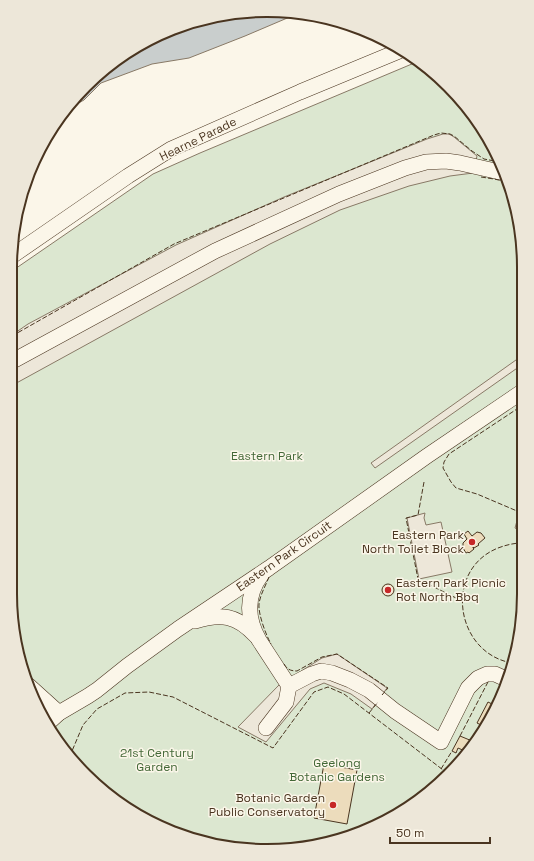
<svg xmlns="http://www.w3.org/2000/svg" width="534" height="861" viewBox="0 0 534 861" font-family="'Space Grotesk',sans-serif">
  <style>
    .green { fill: #dce7d0; stroke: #887966 }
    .parking { fill: #ede7d9; stroke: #887966 }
    .water { fill: #c9cecd; stroke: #887966 }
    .building { fill: #ecdcbc; stroke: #4a3520 }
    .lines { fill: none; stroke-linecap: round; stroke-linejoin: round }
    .minor-casing { stroke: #4a3520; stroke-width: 16 }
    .minor { stroke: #fbf6e9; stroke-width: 15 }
    .fence { stroke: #4a3520; stroke-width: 1; stroke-dasharray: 5 2; stroke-linecap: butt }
    .poi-dot { fill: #c62828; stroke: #fbf6e9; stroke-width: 1.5 }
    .labels { text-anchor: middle; stroke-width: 3; stroke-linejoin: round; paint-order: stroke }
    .street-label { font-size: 12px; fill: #4a3520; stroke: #fbf6e9 }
    .park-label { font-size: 12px; fill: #436837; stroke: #fbf6e9 }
    .poi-label { font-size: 12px; fill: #4a3520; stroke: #fbf6e9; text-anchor: end }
    .rim { fill: none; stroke: #4a3520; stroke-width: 2 }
  </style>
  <rect width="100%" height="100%" fill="#fbf6e9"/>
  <polygon class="green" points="419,61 424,63 490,139 515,200 523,250 522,627 505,692 471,751 410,808 334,842 267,851 184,837 110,798 53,737 24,676 10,594 12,271 153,174 200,153"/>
  <g class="parking">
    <polygon points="443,134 449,134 454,137 477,156 473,173 450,176 409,186 340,210 270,244 11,386 12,335 28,324 176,245 284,197 427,139"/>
    <polygon points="523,355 523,364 375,468 371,463"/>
    <polygon points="522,505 522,532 515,528 518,517"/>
    <polygon points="425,513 424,518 426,525 441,522 452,572 419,579 407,518"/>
    <polygon points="337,654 387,688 372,709 351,694 324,683 310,689 266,742 238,727 279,685 322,658"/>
  </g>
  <polygon class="water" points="234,12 292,16 245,36 189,58 152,64 101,83 84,100 62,112 139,44"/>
  <g class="building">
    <polygon points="468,531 472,536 477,532 481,533 485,538 478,544 479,545 474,548 473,547 473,548 474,549 469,553 468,552 466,553 463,548 463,543 467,539 464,534"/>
    <circle cx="388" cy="590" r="6"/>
    <polygon points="488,702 494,705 496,702 498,703 481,734 478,732 481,725 477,723"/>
    <polygon points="460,736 472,741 467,752 458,748 456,753 452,751"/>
    <polygon points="324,764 357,770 347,824 314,818"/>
  </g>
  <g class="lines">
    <defs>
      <g id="minor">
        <polyline points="12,256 128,176 171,149 300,92 399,51"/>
        <polyline points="11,362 215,251 339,194 405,168 426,162 446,161 460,163 504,173"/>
        <path d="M262,574C246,595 246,617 259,640L289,686L286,702L266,728"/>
        <path d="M195,621C221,613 237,615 256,636"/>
        <polyline points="28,685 59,713"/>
        <polyline points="289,686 312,674 321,671 332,673 350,680 369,690 395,711 441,742 468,688 478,678 487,674 495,674 508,680"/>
        <polyline points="47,724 59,713 88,696 97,690 127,666 178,629 269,568 427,456 523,391"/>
      </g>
    </defs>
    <use href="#minor" class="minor-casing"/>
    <use href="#minor" class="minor"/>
    <g class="fence">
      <polyline points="481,177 494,179 508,182"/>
      <polyline points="12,336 174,244 434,135 441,133 450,134 454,136 472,151 484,159 500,162"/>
      <polyline points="424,482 418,515 406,518 418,579 462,601"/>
      <polyline points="522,500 517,511 477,494 456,488 451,482 443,468 444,462 449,454 523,405"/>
      <path d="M269,577C266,585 260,595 259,604C258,614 266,635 271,644"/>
      <path d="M512,663C455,653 443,570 498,548C506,545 514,543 522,543"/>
      <path d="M284,664C287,669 290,671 297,671L322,657L337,654L388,688L382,695"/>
      <polyline points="369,713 378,702"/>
      <polyline points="460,736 489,680"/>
      <polyline points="72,757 72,751 83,725 97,709 125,693 149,692 173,697 273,748 314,692 328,687 344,694 447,773"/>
      <polyline points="441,769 452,751"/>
      <polyline points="170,829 184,830 201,840"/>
    </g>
  </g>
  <g class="poi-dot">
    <circle cx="472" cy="542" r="4"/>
    <circle cx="388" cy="590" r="4"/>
    <circle cx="333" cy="805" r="4"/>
  </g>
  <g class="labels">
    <g class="street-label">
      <text transform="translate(198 139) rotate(-26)" y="4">Hearne Parade</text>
      <text transform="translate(284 556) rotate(-35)" y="4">Eastern Park Circuit</text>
    </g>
    <g class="park-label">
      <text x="267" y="460">Eastern Park</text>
      <text x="157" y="757">21st Century<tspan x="157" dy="14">Garden</tspan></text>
      <text x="337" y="767">Geelong<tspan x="337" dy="14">Botanic Gardens</tspan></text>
    </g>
    <g class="poi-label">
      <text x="464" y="539">Eastern Park<tspan x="464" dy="14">North Toilet Block</tspan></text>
      <text x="396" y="587" text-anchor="start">Eastern Park Picnic<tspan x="396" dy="14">Rot North Bbq</tspan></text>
      <text x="325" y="802">Botanic Garden<tspan x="325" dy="14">Public Conservatory</tspan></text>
    </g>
  </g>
  <path d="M0 0H534V861H0ZM267 17H267A250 250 0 0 1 517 267V594A250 250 0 0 1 267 844H267A250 250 0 0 1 17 594V267A250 250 0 0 1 267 17Z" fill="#ede7d9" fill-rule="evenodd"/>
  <path class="rim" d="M267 17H267A250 250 0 0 1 517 267V594A250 250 0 0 1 267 844H267A250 250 0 0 1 17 594V267A250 250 0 0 1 267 17Z"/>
  <path d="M390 837v6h100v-6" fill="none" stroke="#4a3520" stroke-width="2"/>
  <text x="396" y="837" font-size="12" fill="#4a3520" stroke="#fbf6e9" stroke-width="3" paint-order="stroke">50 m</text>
</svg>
